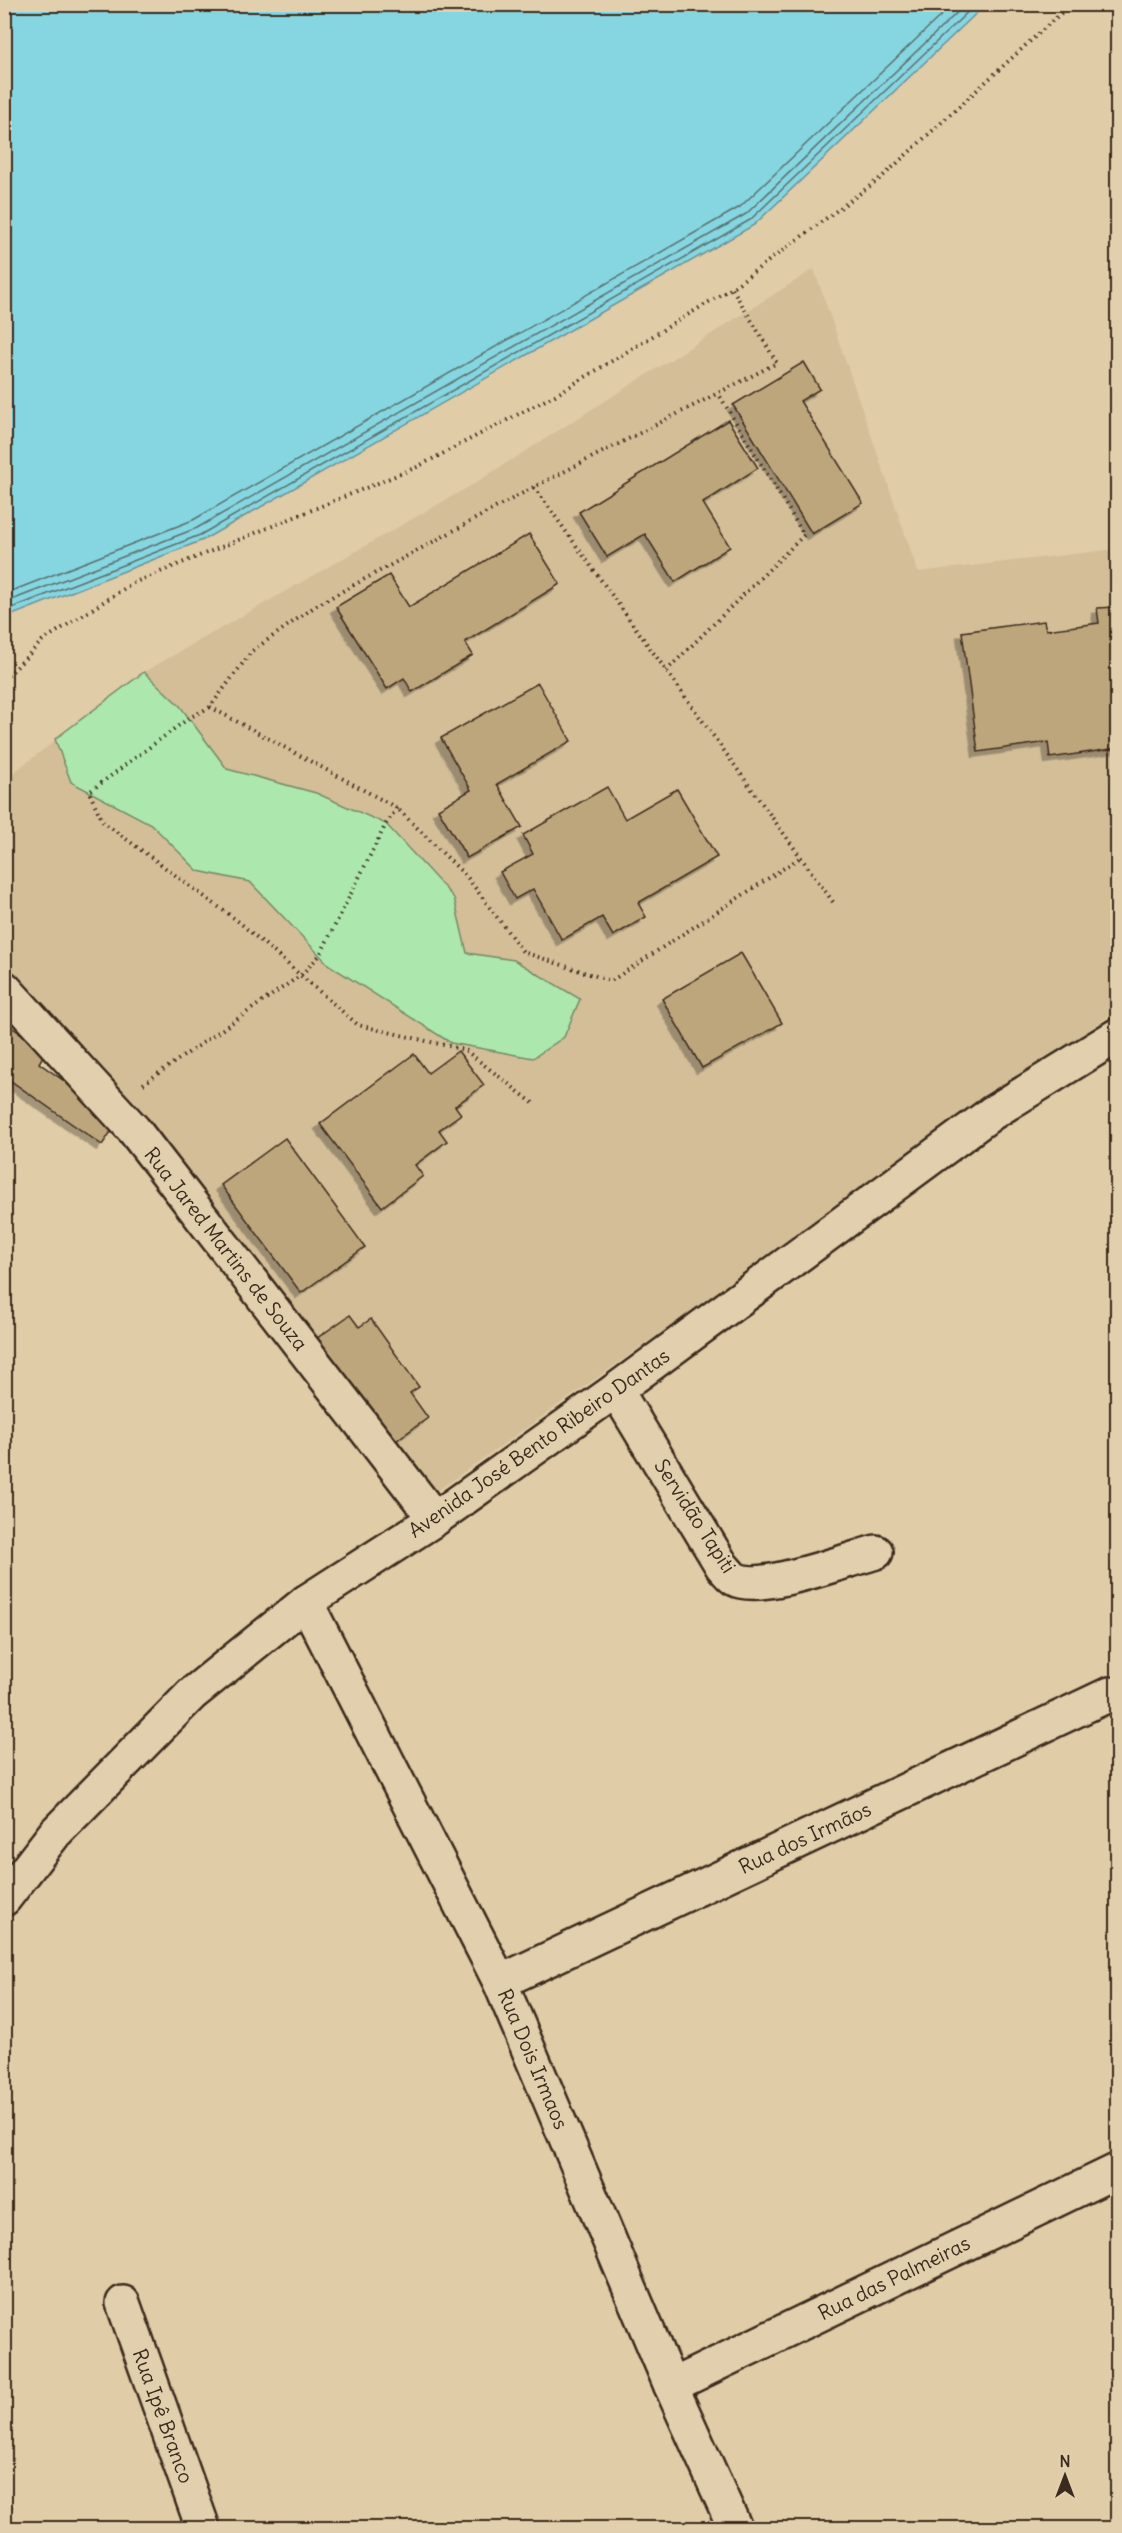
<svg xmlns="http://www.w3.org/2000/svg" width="1122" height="2533" viewBox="0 0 1122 2533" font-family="Delius,sans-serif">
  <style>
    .built { fill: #d3be98 }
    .green { fill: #ace8ae; stroke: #748966; stroke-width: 1.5 }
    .water { fill: #86d6e2; stroke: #689194; stroke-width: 1.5 }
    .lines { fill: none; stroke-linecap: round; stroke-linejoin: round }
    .shore { stroke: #596f6c; stroke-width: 1.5 }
    .building { fill: #bea67c; stroke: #3b2a1e; stroke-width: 1.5; filter: url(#shadow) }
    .minor-casing { stroke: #3b2a1e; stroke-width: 38 }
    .major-casing { stroke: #3b2a1e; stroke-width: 38 }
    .path { stroke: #3b2a1e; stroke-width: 4; stroke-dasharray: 1.5 4.5; stroke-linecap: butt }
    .minor { stroke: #e1cfad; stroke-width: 33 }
    .major { stroke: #e1cfad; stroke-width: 33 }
    .labels { text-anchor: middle; stroke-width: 4.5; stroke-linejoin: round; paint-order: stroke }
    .street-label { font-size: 20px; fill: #3b2a1e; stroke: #e1cfad }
  </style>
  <defs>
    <filter id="shadow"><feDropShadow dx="-5.5" dy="5.5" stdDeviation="0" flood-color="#0004"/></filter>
  </defs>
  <rect width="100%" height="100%" fill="#e0cca7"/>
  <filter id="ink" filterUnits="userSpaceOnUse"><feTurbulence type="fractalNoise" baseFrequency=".0167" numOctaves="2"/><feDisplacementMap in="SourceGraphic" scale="12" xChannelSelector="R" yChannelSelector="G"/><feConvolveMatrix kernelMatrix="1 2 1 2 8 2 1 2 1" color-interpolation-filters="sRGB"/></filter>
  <g filter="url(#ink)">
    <polygon class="built" points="814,269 918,572 1117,549 1117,1010 430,1496 146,1131 5,972 4,780 144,672 472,485"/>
    <polygon class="green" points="144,672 180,706 227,769 316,793 386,824 454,898 467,953 514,960 580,999 564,1037 533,1058 451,1043 329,965 250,882 198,871 151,824 71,782 55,739"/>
    <polygon class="water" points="5,4 985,4 985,5 754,225 203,540 5,618"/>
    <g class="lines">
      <g class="shore">
        <polyline points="4,594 193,520 740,207 953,4"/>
        <polyline points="4,603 197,528 746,214 966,4"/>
        <polyline points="4,611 200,535 750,220 976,4"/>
      </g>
    </g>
    <g class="building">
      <polygon points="804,362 820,389 800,401 863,503 812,534 733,405"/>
      <polygon points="728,420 758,468 703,503 730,547 675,582 645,534 607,557 579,512"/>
      <polygon points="529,534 560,584 465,642 473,655 412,692 404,678 387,689 336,607 389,575 409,607"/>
      <polygon points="1118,607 1118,748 1050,758 1048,742 978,752 962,632 1044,621 1046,630 1099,623 1097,608"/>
      <polygon points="538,683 571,741 497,784 522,827 467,858 438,809 471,790 441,738"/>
      <polygon points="607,787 625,819 677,789 717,857 638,903 646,917 613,936 602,917 562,940 533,889 515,899 500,872 533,854 523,835"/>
      <polygon points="741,953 782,1023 702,1068 662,999"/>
      <polygon points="4,1022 46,1051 39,1063 119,1120 102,1145 4,1076"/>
      <polygon points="458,1051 484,1085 455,1106 461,1114 439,1130 447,1141 415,1165 423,1176 382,1207 320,1124 414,1054 428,1073"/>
      <polygon points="285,1138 365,1247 301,1293 221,1185"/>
      <polygon points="350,1315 359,1327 371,1319 419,1387 410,1393 428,1418 388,1446 313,1341"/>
      <polygon points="4,2503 12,2507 4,2520"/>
    </g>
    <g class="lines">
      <defs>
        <g id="minor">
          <polyline points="4,988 134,1130 435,1519"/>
          <path d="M616,1390L722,1566C726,1570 731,1577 735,1579C760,1593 847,1560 876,1552"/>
          <polyline points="306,1602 500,1982 671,2386 735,2528"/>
          <polyline points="500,1982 1110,1694"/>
          <polyline points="123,2303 203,2528"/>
          <polyline points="671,2386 1118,2170"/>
        </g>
        <polyline id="major" points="4,1899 55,1833 192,1694 306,1602 435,1519 616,1390 992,1113 1118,1035"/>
      </defs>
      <use href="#minor" class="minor-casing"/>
      <use href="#major" class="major-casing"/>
      <g class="path">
        <polyline points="534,487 833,902"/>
        <polyline points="666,671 804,535 718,393"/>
        <polyline points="4,680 42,641 133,583 417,467 559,393 732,288 882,177 1061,13 1068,4"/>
        <polyline points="210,707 397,808 467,877 523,952 611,981 801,857"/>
        <polyline points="143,1084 301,975 320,955 386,824 397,808"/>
        <polyline points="533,1103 465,1050 358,1025 239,922 103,822 89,792 189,718 210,707 252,651 317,605 534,487 777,363 732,288"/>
      </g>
      <use href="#minor" class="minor"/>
      <use href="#major" class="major"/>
    </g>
  </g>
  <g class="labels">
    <g class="street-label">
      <text transform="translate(226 1249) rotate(52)" y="7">Rua Jared Martins de Souza</text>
      <text transform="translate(539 1443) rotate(-35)" y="7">Avenida José Bento Ribeiro Dantas</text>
      <text transform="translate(695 1516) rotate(57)" y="7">Servidão Tapiti</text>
      <text transform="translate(805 1838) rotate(-25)" y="7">Rua dos Irmãos</text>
      <text transform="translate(533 2059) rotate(67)" y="7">Rua Dois Irmaos</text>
      <text transform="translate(894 2278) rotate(-26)" y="7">Rua das Palmeiras</text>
      <text transform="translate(163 2416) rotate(70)" y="7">Rua Ipê Branco</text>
    </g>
  </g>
  <rect width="1122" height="2533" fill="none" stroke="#e1cfad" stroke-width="24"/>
  <rect x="12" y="12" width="1098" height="2509" fill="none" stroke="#3b2a1e" stroke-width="2" filter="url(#ink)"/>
  <g transform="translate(1065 2476)" stroke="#e1cfad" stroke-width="4.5" paint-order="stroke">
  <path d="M0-4.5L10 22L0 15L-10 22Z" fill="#3b2a1e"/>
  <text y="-9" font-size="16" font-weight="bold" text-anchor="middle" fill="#3b2a1e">N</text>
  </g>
</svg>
